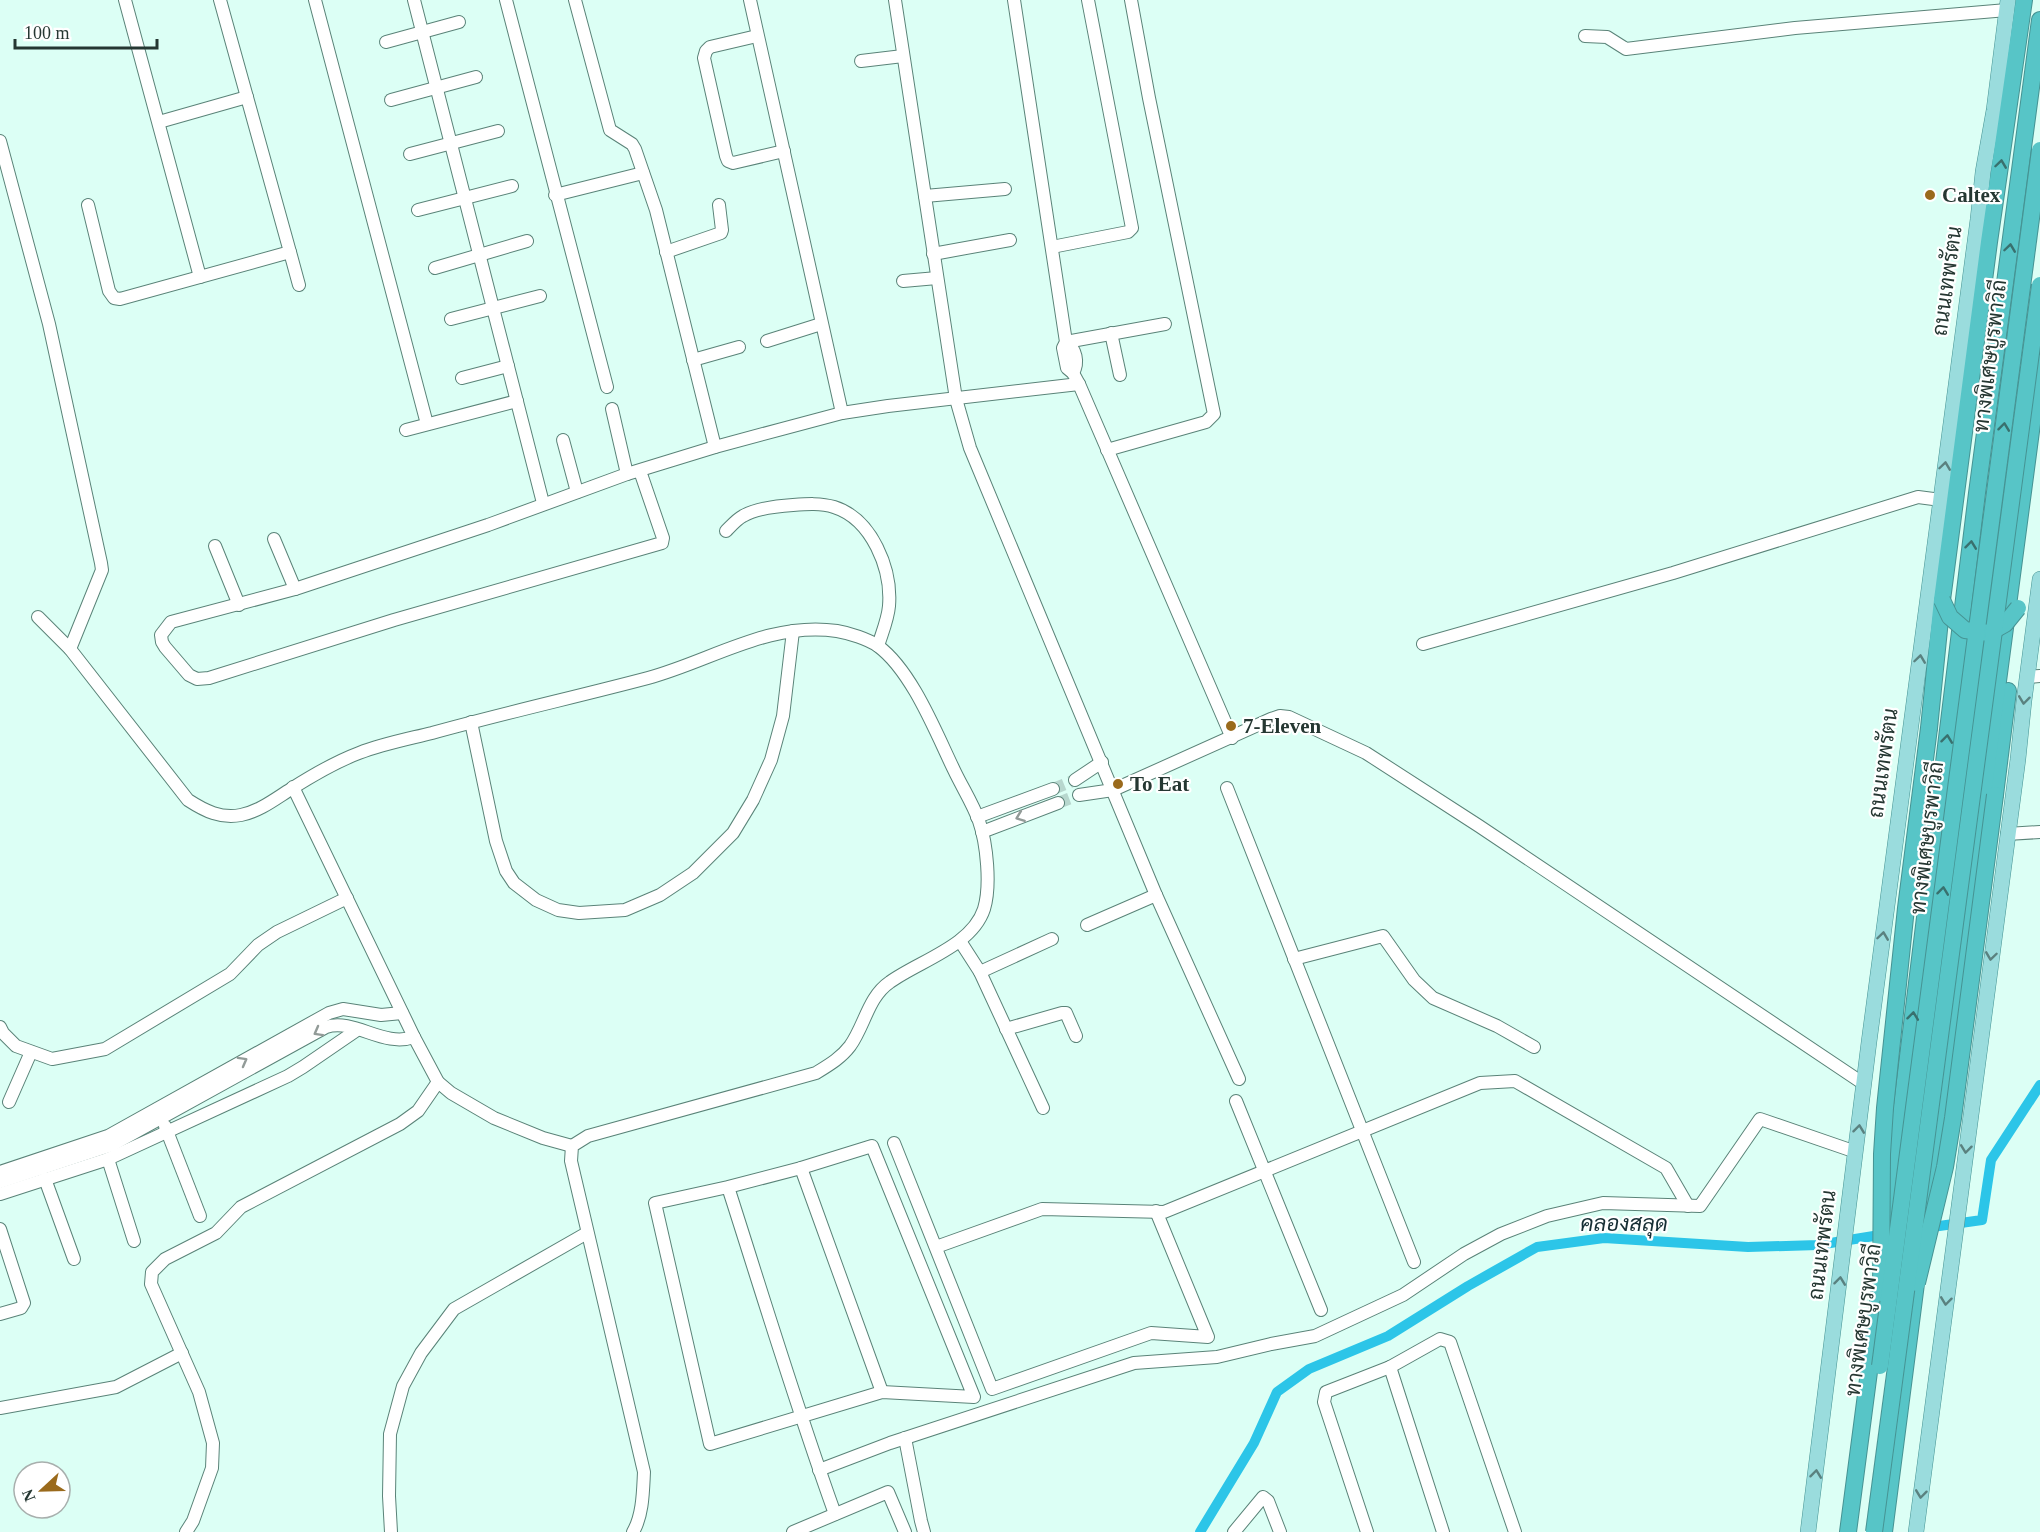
<svg xmlns="http://www.w3.org/2000/svg" width="2040" height="1532" viewBox="0 0 2040 1532" font-family="'Times New Roman',Sarabun,serif">
  <style>
    .lines { fill: none; stroke-linecap: round; stroke-linejoin: round }
    .canal { stroke: #2cc5e8; stroke-width: 10 }
    .minor-tunnel { stroke: #b7d7ce; stroke-width: 12; stroke-dasharray: 12 6; stroke-linecap: butt }
    .minor-casing { stroke: #5a8378; stroke-width: 14 }
    .major-casing { stroke: #469393; stroke-width: 16 }
    .highway-casing { stroke: #469393; stroke-width: 18 }
    .minor { stroke: #fff; stroke-width: 12 }
    .major { stroke: #9adcdd; stroke-width: 15 }
    .highway { stroke: #57c5c7; stroke-width: 16 }
    .highway-bridge-casing { stroke: #469393; stroke-width: 18; stroke-linecap: butt }
    .highway-bridge { stroke: #57c5c7; stroke-width: 16 }
    .oneway { stroke: #39706e }
    .oneway2 { stroke: #5a817f }
    .oneway3 { stroke: #929b98 }
    .poi-dot { fill: #9a6a1c; stroke: #fff; stroke-width: 2 }
    .labels { text-anchor: middle; stroke-width: 4.5; stroke-linejoin: round; paint-order: stroke }
    .poi-label { font-size: 21px; font-weight: bold; fill: #253732; stroke: #fff; text-anchor: start }
    .street-label { font-size: 21px; fill: #253732; stroke: #fff }
    .water-label { font-size: 22px; font-style: italic; fill: #172f35; stroke: #fff }
  </style>
  <rect width="100%" height="100%" fill="#dcfff5"/>
  <g class="lines">
    <g class="canal">
      <polyline points="1925,1228 1982,1220 1991,1160 2040,1085"/>
      <polyline points="1200,1532 1254,1443 1277,1392 1309,1369 1388,1336 1468,1286 1537,1247 1604,1238 1748,1247 1818,1245 1886,1234"/>
    </g>
    <g class="minor-tunnel">
      <polyline points="1053,789 1075,780"/>
      <polyline points="1058,803 1079,795"/>
    </g>
    <defs>
      <g id="minor">
        <polyline points="125,0 200,277"/>
        <polyline points="315,0 427,424"/>
        <polyline points="414,0 543,503"/>
        <polyline points="506,0 607,387"/>
        <polyline points="575,0 610,130 632,144 635,149 656,210 715,447"/>
        <polyline points="750,0 842,413"/>
        <polyline points="895,0 956,399 970,448 1156,895 1239,1079"/>
        <polyline points="1014,0 1066,342 1063,348 1067,368 1073,373 1079,384 1232,738"/>
        <polyline points="757,36 710,47 706,51 704,58 726,156 728,161 733,163 784,151"/>
        <polyline points="1585,36 1607,37 1626,49 1795,28 2007,10"/>
        <polyline points="386,42 459,22"/>
        <polyline points="861,61 903,56"/>
        <polyline points="391,100 476,77"/>
        <polyline points="159,122 247,97"/>
        <polyline points="0,141 49,324 101,563 102,570 70,649"/>
        <polyline points="410,154 498,131"/>
        <polyline points="555,195 643,173"/>
        <polyline points="925,196 1005,189"/>
        <polyline points="88,205 109,291 114,298 120,299 290,252 220,0"/>
        <polyline points="418,210 512,186"/>
        <polyline points="1052,247 1128,232 1132,228 1088,0"/>
        <polyline points="290,252 299,285"/>
        <polyline points="666,252 721,233 722,230 719,205"/>
        <polyline points="933,254 1010,240"/>
        <polyline points="435,268 527,241"/>
        <polyline points="903,281 937,278"/>
        <polyline points="451,319 540,296"/>
        <polyline points="1111,333 1120,375"/>
        <polyline points="767,341 821,324"/>
        <polyline points="1066,342 1165,324"/>
        <path d="M1066 342C1076 349 1079 362 1073 373"/>
        <polyline points="693,360 739,347"/>
        <polyline points="462,378 508,366"/>
        <polyline points="612,409 627,474"/>
        <polyline points="406,430 517,401"/>
        <polyline points="563,440 577,492"/>
        <polyline points="1107,450 1206,422 1214,414 1149,98 1131,0"/>
        <polyline points="640,471 663,538 662,543 394,620 209,678 197,679 189,675 165,647 162,642 161,635 171,622 295,589 488,525 627,474 715,447 782,429 842,413 888,406 1079,384"/>
        <path d="M726 531C731 526 737 519 743 516 757 508 777 506 793 505 807 504 821 503 834 507 872 519 892 569 889 606 888 619 882 633 878 646"/>
        <polyline points="274,539 295,589"/>
        <polyline points="215,546 239,605"/>
        <path d="M38 617 70 649 188 800C205 811 221 819 241 815 260 811 275 799 291 789 313 775 335 762 359 753 382 744 408 739 432 733 504 713 576 697 648 678 711 661 769 621 837 631 849 633 868 639 878 646 912 671 936 733 954 770 962 787 973 804 979 821 987 844 991 886 984 909 972 946 919 961 890 982 868 997 865 1025 850 1046 841 1058 829 1065 816 1073L588 1136 572 1146 571 1161 644 1472C643 1491 643 1515 633 1532"/>
        <polyline points="1423,644 1673,573 1918,497 1941,500"/>
        <polyline points="2027,677 2040,676"/>
        <polyline points="471,722 496,841 506,871 514,883 536,900 558,910 579,913 625,910 660,895 693,873 733,833 753,800 771,760 783,716 793,631"/>
        <polyline points="1075,780 1102,762"/>
        <polyline points="293,787 414,1037 438,1082 451,1093 494,1118 543,1138 572,1146"/>
        <polyline points="1227,788 1414,1262"/>
        <polyline points="1079,795 1113,790 1271,719 1280,716 1289,717 1366,753 1479,826 1864,1084"/>
        <polyline points="977,817 1053,789"/>
        <polyline points="982,832 1058,803"/>
        <polyline points="2007,834 2040,832"/>
        <polyline points="1087,925 1156,895"/>
        <polyline points="960,941 980,972 1043,1108"/>
        <polyline points="1294,959 1383,936 1414,980 1433,998 1497,1026 1534,1047"/>
        <polyline points="980,972 1052,939"/>
        <polyline points="0,1027 3,1033 16,1046 52,1059 105,1049 230,974 258,945 277,932 347,898"/>
        <polyline points="1006,1029 1062,1013 1066,1013 1076,1036"/>
        <polyline points="1236,1101 1321,1310"/>
        <polyline points="9,1102 31,1052"/>
        <polyline points="165,1126 200,1216"/>
        <polyline points="894,1143 992,1389 1151,1333 1208,1337 1156,1211"/>
        <polyline points="108,1159 134,1241"/>
        <polyline points="801,1168 882,1392"/>
        <polyline points="0,1172 108,1136 329,1013 343,1009 381,1015 402,1013"/>
        <polyline points="45,1179 74,1259"/>
        <path d="M0 1182 112 1145 326 1027C355 1018 383 1048 414 1037"/>
        <path d="M728 1187 655 1203 710 1444 882 1392 974 1397 872 1146 801 1168 728 1187C763 1296 796 1406 835 1514"/>
        <polyline points="0,1194 108,1159 288,1076 303,1067 357,1030"/>
        <polyline points="0,1229 24,1303 21,1308 0,1314"/>
        <polyline points="936,1247 1042,1209 1164,1212 1480,1083 1515,1081 1666,1168 1688,1206"/>
        <polyline points="1390,1367 1443,1532"/>
        <polyline points="0,1408 116,1387 182,1353"/>
        <polyline points="905,1438 921,1521 924,1532"/>
        <polyline points="819,1470 890,1443 1134,1363 1217,1357 1271,1344 1315,1336 1403,1295 1464,1254 1501,1234 1547,1216 1603,1203 1700,1206 1760,1119 1856,1152"/>
        <polyline points="186,1532 193,1521 212,1468 213,1443 199,1392 151,1284 152,1272 165,1259 216,1233 241,1207 400,1124 418,1111 438,1082"/>
        <polyline points="391,1532 389,1496 390,1434 403,1386 421,1353 454,1309 587,1233"/>
        <polyline points="793,1532 888,1492 905,1532"/>
        <polyline points="1234,1532 1263,1497 1268,1501 1280,1532"/>
        <polyline points="1367,1532 1324,1402 1326,1392 1390,1367 1440,1339 1450,1342 1515,1532"/>
      </g>
      <g id="major">
        <polyline points="1808,1532 1869,1042 1978,219 1983,172 1994,110 2008,0"/>
        <polyline points="1916,1532 2018,759 2024,701 2040,579"/>
      </g>
      <g id="highway">
        <polyline points="1929,728 1942,600 1989,242 2024,0"/>
        <polyline points="1995,795 2008,691"/>
        <polyline points="1887,1228 1977,493 2040,20"/>
        <polyline points="1923,1231 1956,999 2040,363"/>
        <polyline points="1848,1532 1881,1280"/>
        <polyline points="1884,1532 1918,1268"/>
      </g>
    </defs>
    <use href="#minor" class="minor-casing"/>
    <use href="#major" class="major-casing"/>
    <use href="#highway" class="highway-casing"/>
    <use href="#minor" class="minor"/>
    <use href="#major" class="major"/>
    <use href="#highway" class="highway"/>
    <defs>
      <g id="highway-bridge">
        <polyline points="1942,600 1950,617 1965,630 1989,633 2005,624 2018,608"/>
        <polyline points="1917,1283 1945,1167 1953,1118 1995,795"/>
        <polyline points="1881,1293 1882,1154 1885,1108 1906,908 1929,728"/>
        <polyline points="1880,1366 2040,150"/>
        <polyline points="1874,1532 2040,285"/>
      </g>
    </defs>
    <use href="#highway-bridge" class="highway-bridge-casing"/>
    <use href="#highway-bridge" class="highway-bridge"/>
  </g>
  <defs><path id="oneway-chevron" d="M-2-3.5L2.5 0L-2 3.5" fill="none" stroke-width="1.6" stroke-linecap="round" stroke-linejoin="round" transform="scale(1.5)"/></defs>
  <g class="oneway">
    <use href="#oneway-chevron" transform="translate(2001 164) rotate(-82)"/>
    <use href="#oneway-chevron" transform="translate(2010 248) rotate(-82)"/>
    <use href="#oneway-chevron" transform="translate(2004 427) rotate(-83)"/>
    <use href="#oneway-chevron" transform="translate(1971 545) rotate(-83)"/>
    <use href="#oneway-chevron" transform="translate(1947 739) rotate(-83)"/>
    <use href="#oneway-chevron" transform="translate(1943 891) rotate(-83)"/>
    <use href="#oneway-chevron" transform="translate(1913 1016) rotate(-83)"/>
  </g>
  <g class="oneway2">
    <use href="#oneway-chevron" transform="translate(1945 466) rotate(-82)"/>
    <use href="#oneway-chevron" transform="translate(1920 659) rotate(-82)"/>
    <use href="#oneway-chevron" transform="translate(2024 700) rotate(97)"/>
    <use href="#oneway-chevron" transform="translate(1883 936) rotate(-82)"/>
    <use href="#oneway-chevron" transform="translate(1991 956) rotate(98)"/>
    <use href="#oneway-chevron" transform="translate(1859 1129) rotate(-83)"/>
    <use href="#oneway-chevron" transform="translate(1966 1149) rotate(97)"/>
    <use href="#oneway-chevron" transform="translate(1840 1281) rotate(-83)"/>
    <use href="#oneway-chevron" transform="translate(1946 1301) rotate(97)"/>
    <use href="#oneway-chevron" transform="translate(1816 1474) rotate(-83)"/>
    <use href="#oneway-chevron" transform="translate(1921 1494) rotate(97)"/>
  </g>
  <g class="oneway3">
    <use href="#oneway-chevron" transform="translate(1020 817) rotate(159)"/>
    <use href="#oneway-chevron" transform="translate(318 1032) rotate(151)"/>
    <use href="#oneway-chevron" transform="translate(243 1061) rotate(-29)"/>
  </g>
  <g class="poi-dot">
    <circle cx="1930" cy="195" r="6"/>
    <circle cx="1231" cy="726" r="6"/>
    <circle cx="1118" cy="784" r="6"/>
  </g>
  <g class="labels">
    <g class="poi-label">
      <text x="1942" y="202">Caltex</text>
      <text x="1243" y="733">7-Eleven</text>
      <text x="1130" y="791">To Eat</text>
    </g>
    <g class="street-label">
      <text transform="translate(1947 281) rotate(-82)" y="7">ถนนเทพรัตน</text>
      <text transform="translate(1990 356) rotate(-83)" y="7">ทางพิเศษบูรพาวิถี</text>
      <text transform="translate(1883 763) rotate(-82)" y="7">ถนนเทพรัตน</text>
      <text transform="translate(1927 838) rotate(-83)" y="7">ทางพิเศษบูรพาวิถี</text>
      <text transform="translate(1822 1245) rotate(-83)" y="7">ถนนเทพรัตน</text>
      <text transform="translate(1863 1320) rotate(-82)" y="7">ทางพิเศษบูรพาวิถี</text>
    </g>
    <g class="water-label">
      <text x="1624" y="1231">คลองสลุด</text>
    </g>
  </g>
  <g transform="translate(42 1490) rotate(248)"><circle r="28" fill="#ffffff" stroke="#a8afad" stroke-width="1.5"/>
  <path d="M0-4.5L10 22L0 15L-10 22Z" fill="#9a6a1c"/>
  <text y="-9" font-size="16" font-weight="bold" text-anchor="middle" fill="#253732">N</text>
  </g>
  <path d="M15 39v9h142v-9" fill="none" stroke="#253732" stroke-width="3"/>
  <text x="24" y="39" font-size="18" fill="#253732" stroke="#ffffff" stroke-width="4.5" paint-order="stroke">100 m</text>
</svg>
